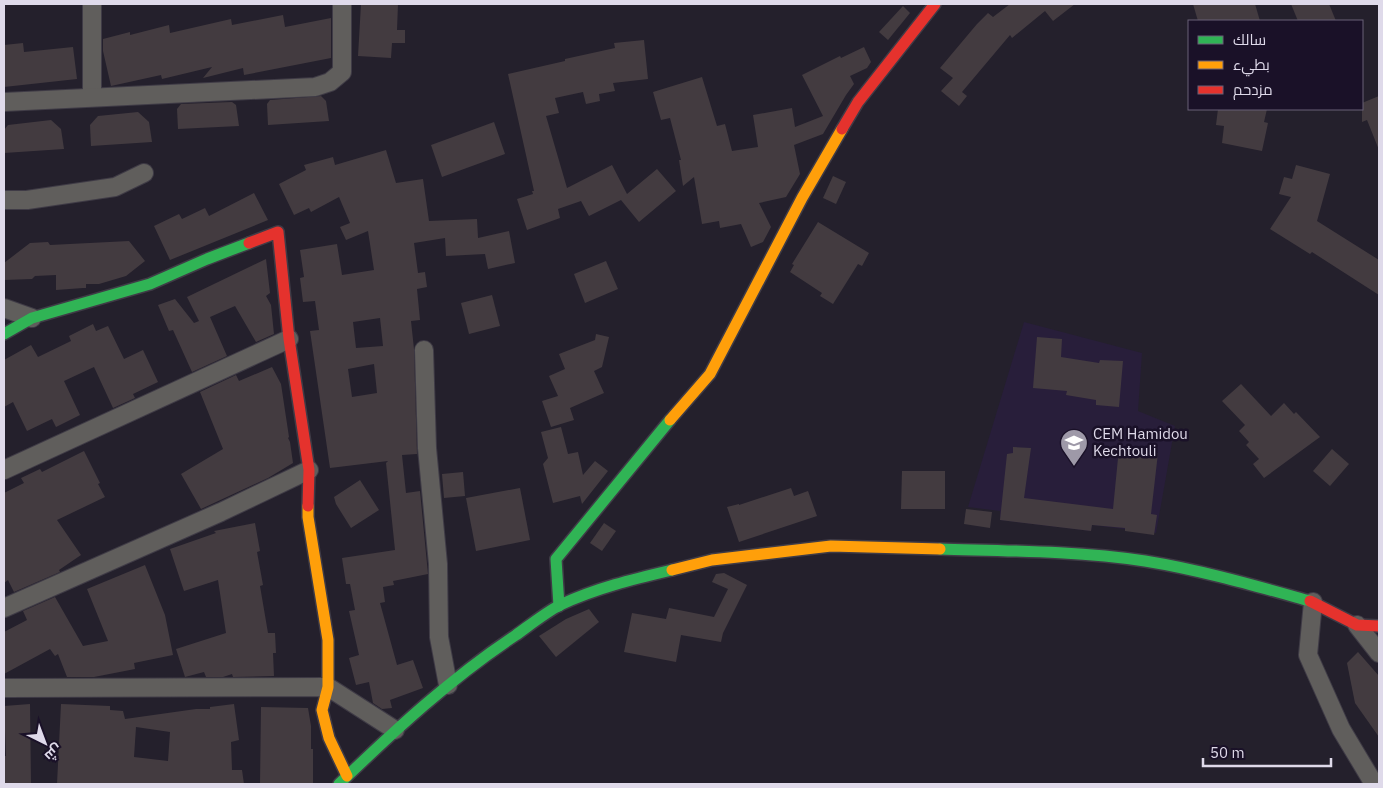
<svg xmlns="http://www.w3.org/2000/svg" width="1383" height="788" viewBox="0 0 1383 788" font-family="'IBM Plex Sans',Cairo,sans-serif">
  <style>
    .built { fill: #281e3a }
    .building { fill: #433b40; fill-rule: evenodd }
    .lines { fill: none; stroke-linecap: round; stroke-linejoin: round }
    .street-casing { stroke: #3f3b46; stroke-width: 20 }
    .fast-casing { stroke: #3f3b46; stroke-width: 14 }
    .slow-casing { stroke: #3f3b46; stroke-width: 14 }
    .jam-casing { stroke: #3f3b46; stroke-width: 14 }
    .street { stroke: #605e5c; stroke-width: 18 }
    .fast { stroke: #30b455; stroke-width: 11 }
    .slow { stroke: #ff9f0a; stroke-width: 11 }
    .jam { stroke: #e5322d; stroke-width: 11 }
    .labels { text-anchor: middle; stroke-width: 5; stroke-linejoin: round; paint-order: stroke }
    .poi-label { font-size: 15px; fill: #dfdaea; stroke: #1a1128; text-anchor: start }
  </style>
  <rect width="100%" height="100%" fill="#24202c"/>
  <polygon class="built" points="1024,322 1142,353 1138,411 1175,426 1156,533 1092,525 1091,531 1000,520 1000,511 968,507"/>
  <g class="building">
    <polygon points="361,4 398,4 397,30 405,30 405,43 392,43 391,58 358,56"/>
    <polygon points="1010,4 1075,4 1053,21 1045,11 1012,38 1010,35 962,92 967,96 959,106 941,91 953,78 940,68 977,24 988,13 993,17"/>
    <polygon points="1193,4 1255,4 1260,21 1198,21"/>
    <polygon points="1291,4 1329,4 1336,21 1298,21"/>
    <polygon points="903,6 910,13 888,40 879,32"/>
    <polygon points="283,15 285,27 331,18 331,58 244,75 243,68 203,78 212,67 162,79 161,75 111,86 103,51 103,39 130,32 130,35 169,25 170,33 231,19 232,25"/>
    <polygon points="644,40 648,79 613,83 615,91 599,94 600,101 586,104 583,92 555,98 559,113 546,116 567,188 612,165 627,194 657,169 676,191 639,222 621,200 589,216 581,201 558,209 560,218 527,230 517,199 533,194 532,191 534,191 508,74 565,61 565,59 615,48 614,43"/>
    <polygon points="23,43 24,52 73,47 77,79 4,87 4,45"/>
    <polygon points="864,47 871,62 867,68 850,76 854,84 846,95 823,134 794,145 800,174 786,197 759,203 771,227 763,242 751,247 741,224 720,228 719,221 702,224 694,177 683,186 679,160 681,160 670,118 661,120 653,92 702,77 717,126 725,124 732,151 758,147 753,115 792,108 795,127 823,116 802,75 840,56 841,58"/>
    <polygon points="321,96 326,101 329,121 268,125 267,104 270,100"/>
    <polygon points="1379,96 1379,150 1367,120 1362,122 1362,103"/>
    <polygon points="232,102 236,105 239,126 178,129 177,109 181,104"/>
    <polygon points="1218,109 1267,109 1264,122 1268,123 1262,151 1222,143 1224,126 1216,125"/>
    <polygon points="138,112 149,122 152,142 91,146 90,125 98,116"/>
    <polygon points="51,120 61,129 64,149 4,153 4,130 8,125"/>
    <polygon points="494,122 505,154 442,177 431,145"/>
    <path d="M386 150 396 183 423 179 429 221 477 219 478 238 509 231 515 263 488 269 485 254 446 256 445 238 414 243 418 273 425 272 427 287 417 289 420 320 411 321 414 349 417 454 402 455 406 493 420 491 428 574 393 581 394 585 383 587 385 602 380 603 397 665 413 660 423 688 390 700 392 708 382 709 373 703 369 682 356 685 349 658 359 655 349 611 355 610 350 584H346L342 558 395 550 386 463 388 461 330 468 310 331 319 330 315 301 303 302 300 278 304 277 300 250 337 244 342 275 374 270 368 231 346 240 340 227 350 223 339 197 311 212 309 208 294 215 279 184 306 170 304 165 333 157 335 165ZM380 318 383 346 356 348 353 322ZM374 364 377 393 352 397 348 369Z"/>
    <polygon points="1296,165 1330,174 1317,221 1379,260 1379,295 1312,252 1310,254 1270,229 1291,197 1279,194 1284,177 1292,179"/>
    <polygon points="833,176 846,182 836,204 823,198"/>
    <polygon points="254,193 268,220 170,260 154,226 179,214 182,219 205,208 209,216"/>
    <polygon points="818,222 869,253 862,266 858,264 833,304 820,296 822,293 790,272 794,265 792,264"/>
    <polygon points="129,241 145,261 126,276 99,284 86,284 86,288 83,288 56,290 56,275 35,276 32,279 4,280 4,263 30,243 48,242 50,245"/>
    <polygon points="266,259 270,293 266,296 271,305 274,334 256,342 235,306 210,317 227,356 192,372 173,330 169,331 158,305 175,299 194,323 199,321 187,297"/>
    <polygon points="606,261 618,289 585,303 574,274"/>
    <polygon points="492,295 500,326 469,334 461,303"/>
    <polygon points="93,324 96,331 108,326 124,359 143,350 158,382 133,394 135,398 113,408 94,367 64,381 80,415 56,427 52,419 27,431 13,402 4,407 4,360 31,345 38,357 71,341 69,336"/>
    <polygon points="596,334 609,337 602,367 594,371 604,393 570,408 574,420 551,427 542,401 558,396 549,376 565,369 559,354 595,340"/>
    <polygon points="1037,337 1062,339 1061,357 1099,363 1100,360 1123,361 1119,407 1096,405 1096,400 1066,395 1067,391 1033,388"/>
    <polygon points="272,367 281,384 289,437 288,438 290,442 293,463 268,478 201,509 181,474 223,449 200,392 236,375 239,381"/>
    <polygon points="1241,384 1271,416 1284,403 1294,414 1296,412 1320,437 1264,478 1253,464 1259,459 1246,445 1249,442 1239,431 1245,425 1222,401"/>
    <polygon points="561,427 568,454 578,452 583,475 595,461 608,471 582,504 580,496 553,503 543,464 548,458 541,432"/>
    <polygon points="1013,447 1031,448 1024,498 1113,509 1119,448 1158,453 1151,514 1157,515 1154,535 1125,531 1125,528 1092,525 1091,531 1000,520 1007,454 1013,453"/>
    <polygon points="1332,449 1349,464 1330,486 1313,471"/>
    <polygon points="84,451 100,483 98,484 105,497 57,520 81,555 59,570 60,572 14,592 8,580 4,583 4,493 24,483 21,478 40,469 42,472"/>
    <polygon points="902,471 945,471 945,509 901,509"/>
    <polygon points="463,472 465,496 444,498 442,474"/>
    <polygon points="360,480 379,510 351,528 336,504 334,497"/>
    <polygon points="520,488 530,540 476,551 466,498"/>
    <polygon points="791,488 794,496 808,491 817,516 739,542 727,507 739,504 739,505"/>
    <polygon points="966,509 992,512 990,528 964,524"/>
    <polygon points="255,523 260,551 257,552 263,585 260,586 268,633 275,633 276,653 273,653 274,676 233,677 232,674 223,677 206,677 204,672 185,677 176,649 226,633 218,580 184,591 170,549 216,533 214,531"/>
    <polygon points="604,523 616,531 602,551 590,543"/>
    <polygon points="145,565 165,615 173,655 134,663 135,669 94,677 67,677 58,654 55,656 50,649 4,674 4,632 27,620 23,611 55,597 83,646 108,641 87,589"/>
    <polygon points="724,573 747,585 723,633 721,642 681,635 676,662 624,652 632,613 666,619 669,608 714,617 728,589 712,582 716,574"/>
    <polygon points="589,609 599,622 556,657 539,636 566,619"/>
    <polygon points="1358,652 1379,676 1379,737 1355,703 1347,663"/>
    <polygon points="30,704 31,784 4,784 4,756 6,756 4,706"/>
    <path d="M61 704 110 706V710L123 711 125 719 196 709H210V707L234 704 239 740 231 742 232 770H242L244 784H57ZM136 727 170 732 168 761 134 757Z"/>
    <polygon points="261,707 308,708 311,726 311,749 313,749 313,784 260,784"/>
  </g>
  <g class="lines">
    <defs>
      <g id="street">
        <polyline points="92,97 92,4"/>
        <polyline points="4,102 315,87 330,82 342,72 342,4"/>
        <polyline points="4,200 27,200 115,187 144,173"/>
        <polyline points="4,308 32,318"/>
        <polyline points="424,350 427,448 438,564 439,637 448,685"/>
        <polyline points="4,470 289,339"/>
        <polyline points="1313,602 1308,655 1341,729 1374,784"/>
        <polyline points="4,608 221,512 309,470"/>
        <polyline points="1357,625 1379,653"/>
        <polyline points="4,688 328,687 395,730"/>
      </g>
      <g id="fast">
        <polyline points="4,334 32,318 150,284 207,259 249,243"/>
        <path d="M940 549C1008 551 1077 551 1145 561 1201 570 1256 586 1310 601"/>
        <polyline points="559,606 556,559 670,420"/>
        <path d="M339 784C395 730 451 678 516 635 530 625 545 613 560 605 596 588 634 579 672 570"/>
      </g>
      <g id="slow">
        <polyline points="670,420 710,374 802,198 842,129"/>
        <polyline points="308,506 308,517 328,640 328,687 322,710 329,738 347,776"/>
        <polyline points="672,570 712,560 831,546 940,549"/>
      </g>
      <g id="jam">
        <polyline points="842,129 858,102 935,4"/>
        <polyline points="249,243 278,232 289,339 309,470 308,506"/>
        <polyline points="1310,601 1357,625 1379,626"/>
      </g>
    </defs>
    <use href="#street" class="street-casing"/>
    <use href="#fast" class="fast-casing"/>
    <use href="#slow" class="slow-casing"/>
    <use href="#jam" class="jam-casing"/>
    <use href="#street" class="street"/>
    <use href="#fast" class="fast"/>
    <use href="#slow" class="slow"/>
    <use href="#jam" class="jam"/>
  </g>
  <defs>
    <symbol id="school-pin" viewBox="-11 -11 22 30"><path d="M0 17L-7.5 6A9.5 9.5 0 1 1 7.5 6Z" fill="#9e99a8" stroke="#1a1128"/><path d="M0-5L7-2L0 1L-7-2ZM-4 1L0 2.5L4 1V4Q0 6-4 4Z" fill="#fff"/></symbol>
  </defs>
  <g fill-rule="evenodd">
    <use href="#school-pin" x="1058" y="427" width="32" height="43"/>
  </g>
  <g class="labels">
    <g class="poi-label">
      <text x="1093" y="439">CEM Hamidou<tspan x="1093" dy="17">Kechtouli</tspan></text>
    </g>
  </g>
  <rect width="1383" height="788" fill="none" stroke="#dfdaea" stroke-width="10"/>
  <rect x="1188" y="20" width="175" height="90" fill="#1a1128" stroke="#696176"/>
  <rect x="1198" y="36" width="25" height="8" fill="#30b455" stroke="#696176"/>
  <text x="1233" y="45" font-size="15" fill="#dfdaea">سالك</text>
  <rect x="1198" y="61" width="25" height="8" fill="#ff9f0a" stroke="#696176"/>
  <text x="1233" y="70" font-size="15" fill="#dfdaea">بطيء</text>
  <rect x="1198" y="86" width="25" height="8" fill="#e5322d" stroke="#696176"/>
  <text x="1233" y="95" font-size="15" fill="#dfdaea">مزدحم</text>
  <g transform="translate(45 743) rotate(138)" stroke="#1a1128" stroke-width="4" paint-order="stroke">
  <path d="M0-4L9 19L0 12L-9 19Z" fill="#dfdaea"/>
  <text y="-8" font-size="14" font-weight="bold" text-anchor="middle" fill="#dfdaea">ش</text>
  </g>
  <path d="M1203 758v8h128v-8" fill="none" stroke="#dfdaea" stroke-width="2.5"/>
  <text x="1210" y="758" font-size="15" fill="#dfdaea" stroke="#1a1128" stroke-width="4" paint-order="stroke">50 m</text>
</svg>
